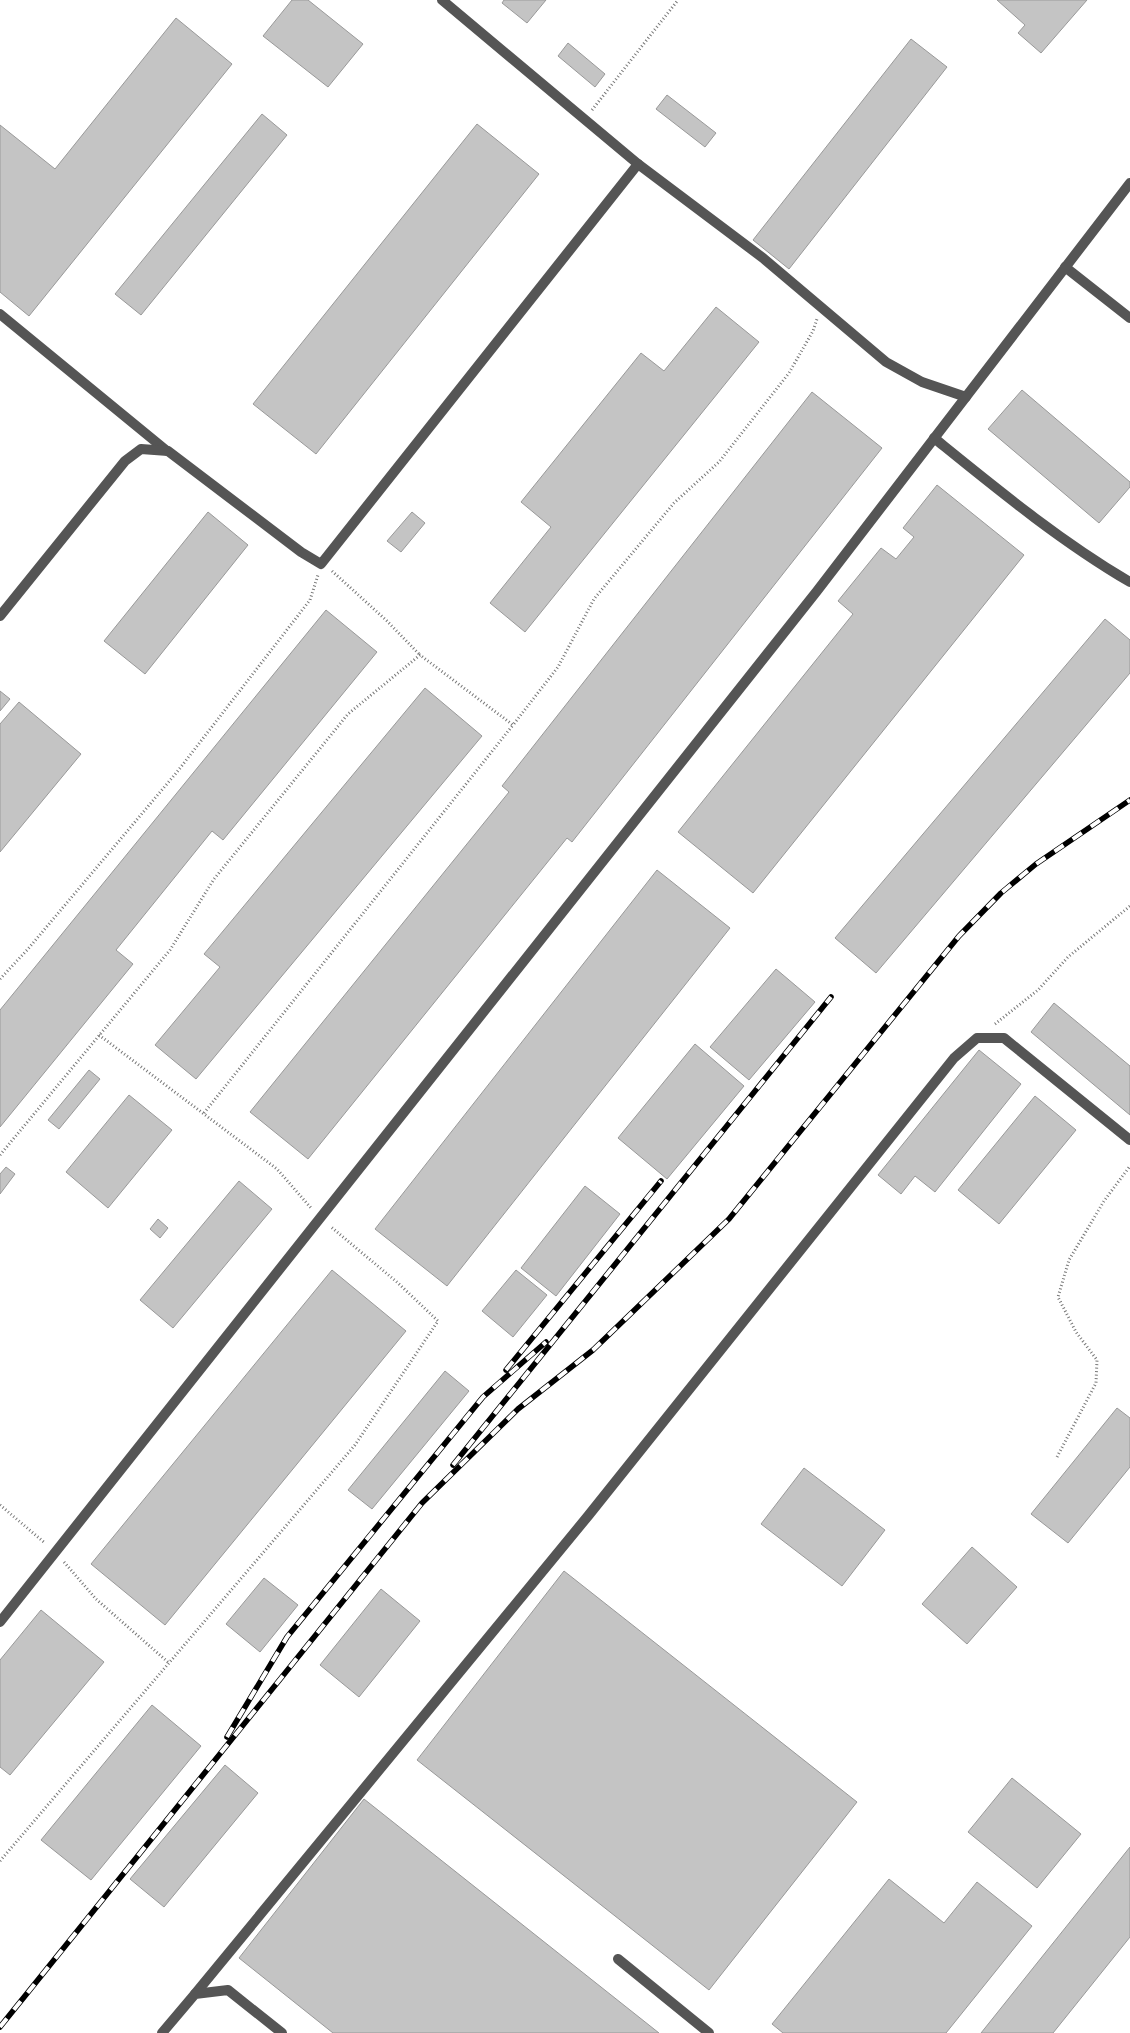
<svg xmlns="http://www.w3.org/2000/svg" width="1130" height="2033" viewBox="0 0 1130 2033" font-family="Inter,sans-serif">
  <style>
    .building { fill: #c4c4c4; stroke: #999 }
    .lines { fill: none; stroke-linecap: round; stroke-linejoin: round }
    .path { stroke: #777; stroke-width: 3; stroke-dasharray: 1 2.5; stroke-linecap: butt }
    .service { stroke: #555; stroke-width: 10 }
    .rail-casing { stroke: #000; stroke-width: 5.5 }
    .rail { stroke: #fff; stroke-width: 4; stroke-dasharray: 11; stroke-linecap: butt }
  </style>
  <rect width="100%" height="100%" fill="#fff"/>
  <g class="building">
    <polygon points="292,0 308,0 363,44 328,87 263,36"/>
    <polygon points="504,0 546,0 527,23 502,3"/>
    <polygon points="997,0 1087,0 1041,53 1018,33 1025,25"/>
    <polygon points="176,18 232,64 29,316 0,292 0,125 55,169"/>
    <polygon points="911,39 947,67 789,269 753,240"/>
    <polygon points="568,43 605,74 595,87 558,56"/>
    <polygon points="667,95 716,133 705,147 656,109"/>
    <polygon points="262,114 287,135 141,315 115,294"/>
    <polygon points="477,124 539,174 316,454 253,404"/>
    <polygon points="716,307 759,342 525,632 490,603 551,527 521,502 641,353 664,371"/>
    <polygon points="1022,390 1130,482 1130,487 1099,523 988,429"/>
    <polygon points="812,392 882,448 572,842 567,838 308,1159 250,1112 509,792 502,786"/>
    <polygon points="937,485 1024,555 753,893 678,832 853,614 838,601 881,548 896,559 914,537 903,528"/>
    <polygon points="208,512 248,545 145,674 104,641"/>
    <polygon points="412,512 425,523 401,552 387,541"/>
    <polygon points="326,610 377,652 223,840 212,831 116,950 133,964 0,1127 0,1010"/>
    <polygon points="1105,619 1130,640 1130,673 876,973 835,938"/>
    <polygon points="425,688 482,736 196,1079 155,1045 220,967 204,954"/>
    <polygon points="0,691 10,699 0,711"/>
    <polygon points="19,702 81,754 0,852 0,724"/>
    <polygon points="657,870 730,928 447,1286 375,1229"/>
    <polygon points="776,969 815,1002 749,1080 710,1047"/>
    <polygon points="1054,1003 1130,1066 1130,1115 1031,1032"/>
    <polygon points="695,1044 744,1086 667,1179 618,1138"/>
    <polygon points="979,1050 1021,1084 935,1192 915,1176 901,1194 878,1175"/>
    <polygon points="89,1070 100,1079 59,1129 48,1120"/>
    <polygon points="129,1095 172,1130 108,1208 66,1172"/>
    <polygon points="1035,1096 1076,1130 999,1224 958,1190"/>
    <polygon points="6,1167 15,1174 0,1194 0,1174"/>
    <polygon points="239,1181 272,1209 173,1328 140,1300"/>
    <polygon points="585,1186 620,1214 556,1296 521,1268"/>
    <polygon points="158,1219 168,1228 160,1238 150,1229"/>
    <polygon points="332,1270 406,1331 165,1625 91,1564"/>
    <polygon points="516,1270 547,1295 513,1337 482,1311"/>
    <polygon points="445,1371 469,1391 372,1509 348,1490"/>
    <polygon points="1117,1408 1130,1418 1130,1467 1068,1543 1031,1514"/>
    <polygon points="804,1468 885,1530 842,1586 761,1524"/>
    <polygon points="972,1547 1017,1587 967,1644 922,1604"/>
    <polygon points="564,1571 857,1802 709,1990 417,1760"/>
    <polygon points="264,1578 298,1605 260,1652 226,1624"/>
    <polygon points="381,1589 420,1621 359,1697 320,1665"/>
    <polygon points="41,1610 104,1662 10,1775 0,1767 0,1660"/>
    <polygon points="152,1705 201,1746 91,1880 41,1840"/>
    <polygon points="225,1765 258,1793 164,1907 130,1879"/>
    <polygon points="1012,1778 1081,1834 1037,1888 968,1832"/>
    <polygon points="364,1799 659,2033 333,2033 239,1958"/>
    <polygon points="1130,1847 1130,1937 1053,2033 981,2033"/>
    <polygon points="889,1879 944,1923 977,1882 1032,1926 946,2033 783,2033 772,2024"/>
  </g>
  <g class="lines">
    <g class="path">
      <polyline points="592,110 678,0"/>
      <polyline points="332,571 387,621 420,655"/>
      <polyline points="0,979 28,949 177,772 310,600 318,575"/>
      <polyline points="995,1024 1038,990 1068,957 1130,906"/>
      <polyline points="99,1035 277,1169 311,1208"/>
      <polyline points="204,1113 513,725"/>
      <polyline points="0,1155 170,950 214,879 348,714 420,655 513,725 558,667 594,599 674,503 719,462 789,373 813,331 817,319"/>
      <polyline points="1057,1457 1096,1383 1097,1360 1076,1332 1058,1297 1069,1260 1104,1201 1130,1166"/>
      <polyline points="0,1505 45,1543"/>
      <polyline points="64,1562 96,1599 169,1663"/>
      <polyline points="0,1861 355,1445 438,1321 398,1283 330,1226"/>
    </g>
    <g class="service">
      <polyline points="442,0 638,164 763,258 886,362 922,382 966,397"/>
      <polyline points="1065,267 1130,318"/>
      <polyline points="0,314 167,451"/>
      <path d="M934 438C997 489 1060 541 1130 582"/>
      <polyline points="0,616 125,461 141,449 168,451 301,552 321,564 638,164"/>
      <polyline points="0,1622 817,591 1130,183"/>
      <polyline points="618,1959 709,2033"/>
      <polyline points="195,1994 588,1516 954,1058 977,1038 1004,1038 1130,1140"/>
      <polyline points="162,2033 195,1994 228,1990 282,2033"/>
    </g>
    <defs>
      <g id="rail">
        <polyline points="506,1370 661,1181"/>
        <polyline points="453,1465 831,997"/>
        <polyline points="227,1737 287,1637 483,1397 546,1342"/>
        <polyline points="0,2027 422,1503 518,1409 593,1350 729,1219 959,936 1001,893 1036,864 1130,800"/>
      </g>
    </defs>
    <use href="#rail" class="rail-casing"/>
    <use href="#rail" class="rail"/>
  </g>
</svg>
